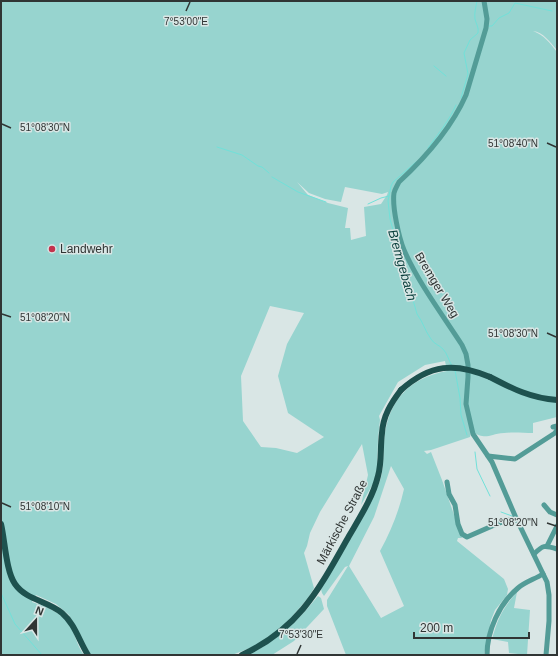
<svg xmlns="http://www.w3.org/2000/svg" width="558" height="656" viewBox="0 0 558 656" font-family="Helvetica,sans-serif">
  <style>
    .green { fill: #97d4cf; fill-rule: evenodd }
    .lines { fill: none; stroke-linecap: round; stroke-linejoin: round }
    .stream { stroke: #71e1d9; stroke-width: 1 }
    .minor { stroke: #539c97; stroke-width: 5 }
    .major { stroke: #1e524f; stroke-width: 6 }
    .major-bridge { stroke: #1e524f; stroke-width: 6 }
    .ticks { fill: none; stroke: #303534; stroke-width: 1.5 }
    .poi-dot { fill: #c3334d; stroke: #d9e6e5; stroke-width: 1.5 }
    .labels { text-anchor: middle; stroke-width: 3; stroke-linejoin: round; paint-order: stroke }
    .poi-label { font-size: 12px; fill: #303534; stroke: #d9e6e5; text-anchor: start }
    .street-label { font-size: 12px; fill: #303534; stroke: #d9e6e5 }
    .water-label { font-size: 13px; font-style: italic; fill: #073d3a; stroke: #d9e6e5 }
    .ticks-label { font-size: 10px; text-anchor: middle; fill: #303534; stroke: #d9e6e5; stroke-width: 3; stroke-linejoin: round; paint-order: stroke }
  </style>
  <rect width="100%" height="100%" fill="#d9e6e5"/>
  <g class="green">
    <path d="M1 1H557V50C550 42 543 32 533 31 544 35 550 43 557 52V417L533 423V433C524 433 514 432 504 433 488 434 487 441 471 431L470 437 431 450 424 451 427 454 431 452 442 480 462 538H458L457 541 504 579 508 589 507 595 495 610 491 620 484 655H346L327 606V600L348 566 345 567 324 596 322 593 321 589C334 565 347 542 359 519 366 507 373 496 379 484 384 470 383 456 384 442 387 402 408 378 447 371L445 361 425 365 398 382 379 416 380 420 378 439 377 470 374 482 361 505 368 475 362 444 320 512 310 533 307 546 304 553 314 588 308 598 284 626 255 646 232 655H91L69 615 56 604 36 595 32 602C47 607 64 613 72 629 76 638 78 647 84 655H1ZM297 182 309 193 325 199 341 202 345 187 382 194 388 192 387 195 381 204 364 207 366 236 351 240 350 228H345L348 208 328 203 308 195ZM270 306 304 313 287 344 278 376 288 413 324 437 297 453 276 448 261 447 243 421 241 376ZM391 466 404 489C399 511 391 531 380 551L404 606 381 618 349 566 374 517Z"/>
    <path d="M517 592 514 608 530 610 527 655 509 653 508 642 492 639C498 618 502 609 517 592Z"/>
    <path d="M318 596 321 598 324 609 294 641 272 655H248C279 639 296 623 318 596Z"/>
  </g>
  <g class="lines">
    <g class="stream">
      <polyline points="489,26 492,26 499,18 509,13 515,3 552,11"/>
      <polyline points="434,66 446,76"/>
      <path d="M461 98 468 74 464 53 470 40 478 33C479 27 476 24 475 19 474 13 476 7 477 1"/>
      <polyline points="217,147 242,155 258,166 262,167 269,173"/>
      <path d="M428 148C438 134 449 121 456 105"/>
      <path d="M416 162 393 182 391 186 388 201 390 219 417 314C423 322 425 331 431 339 434 344 439 345 443 349 447 353 449 361 452 366"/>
      <polyline points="272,177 298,192 326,202"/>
      <polyline points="368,204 381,198 389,196"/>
      <polyline points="455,370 460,398 461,415 467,435"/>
      <polyline points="475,452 477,469 490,496"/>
      <polyline points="501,512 512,516"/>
      <polyline points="1,593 15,624 42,655"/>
    </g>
    <g class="minor">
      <path d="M484 1 487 19 486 28 466 95C451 129 426 157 399 182 397 186 395 189 394 193 392 207 399 238 404 250 419 284 442 314 462 345L466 354 468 365V377L466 404 473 434 492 462 516 518 547 582 549 595V621L546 655"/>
      <polyline points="553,427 557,426"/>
      <polyline points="488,456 515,459 555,433 557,430"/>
      <polyline points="447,482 449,494 455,505 458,524 462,534 467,537 499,523 516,518"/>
      <polyline points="544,505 550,512 557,515"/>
      <polyline points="547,546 557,526"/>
      <path d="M534 554C543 545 544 545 557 549"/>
      <path d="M487 655C487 631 499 604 518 588 525 582 535 579 543 574"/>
    </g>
    <g class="major">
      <path d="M490 377C513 389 531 398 557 400"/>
      <path d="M1 524C5 541 6 571 15 584 26 600 48 601 62 613 75 624 79 641 88 655"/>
      <path d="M242 655C300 628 319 589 349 536 360 517 373 497 378 476 382 462 380 448 382 433 383 416 391 403 401 390"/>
    </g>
    <path class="major-bridge" d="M401 390C430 364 455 362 490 377"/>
  </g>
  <path class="ticks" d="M186 11 190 2M2 124 11 128M547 143 556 147M2 314 11 317M547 333 556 337M2 503 11 507M547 523 556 526M297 654 301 645"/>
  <circle class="poi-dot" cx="52" cy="249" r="4"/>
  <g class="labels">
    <g class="poi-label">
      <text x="60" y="253">Landwehr</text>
    </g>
    <g class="street-label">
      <text transform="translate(437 285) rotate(59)" y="4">Bremger Weg</text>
      <text transform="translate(342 522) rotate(-62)" y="4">Märkische Straße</text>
    </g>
    <g class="water-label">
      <text transform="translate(403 265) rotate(74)" y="5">Bremgebach</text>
    </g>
  </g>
  <g class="ticks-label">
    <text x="186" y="25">7°53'00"E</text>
    <text x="45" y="131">51°08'30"N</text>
    <text x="513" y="147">51°08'40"N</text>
    <text x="45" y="321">51°08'20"N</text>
    <text x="513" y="337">51°08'30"N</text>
    <text x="45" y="510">51°08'10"N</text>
    <text x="513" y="526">51°08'20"N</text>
    <text x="301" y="638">7°53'30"E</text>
  </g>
  <rect width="558" height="656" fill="none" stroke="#303534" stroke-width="4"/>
  <g transform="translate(36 620) rotate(21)" stroke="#d9e6e5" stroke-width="3" paint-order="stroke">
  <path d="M0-3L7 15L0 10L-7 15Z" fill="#303534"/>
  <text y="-6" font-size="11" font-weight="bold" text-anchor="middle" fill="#303534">N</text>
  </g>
  <path d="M414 632v6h115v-6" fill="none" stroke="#303534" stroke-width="2"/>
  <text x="420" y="632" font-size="12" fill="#303534" stroke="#d9e6e5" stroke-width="3" paint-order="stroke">200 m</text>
</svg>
